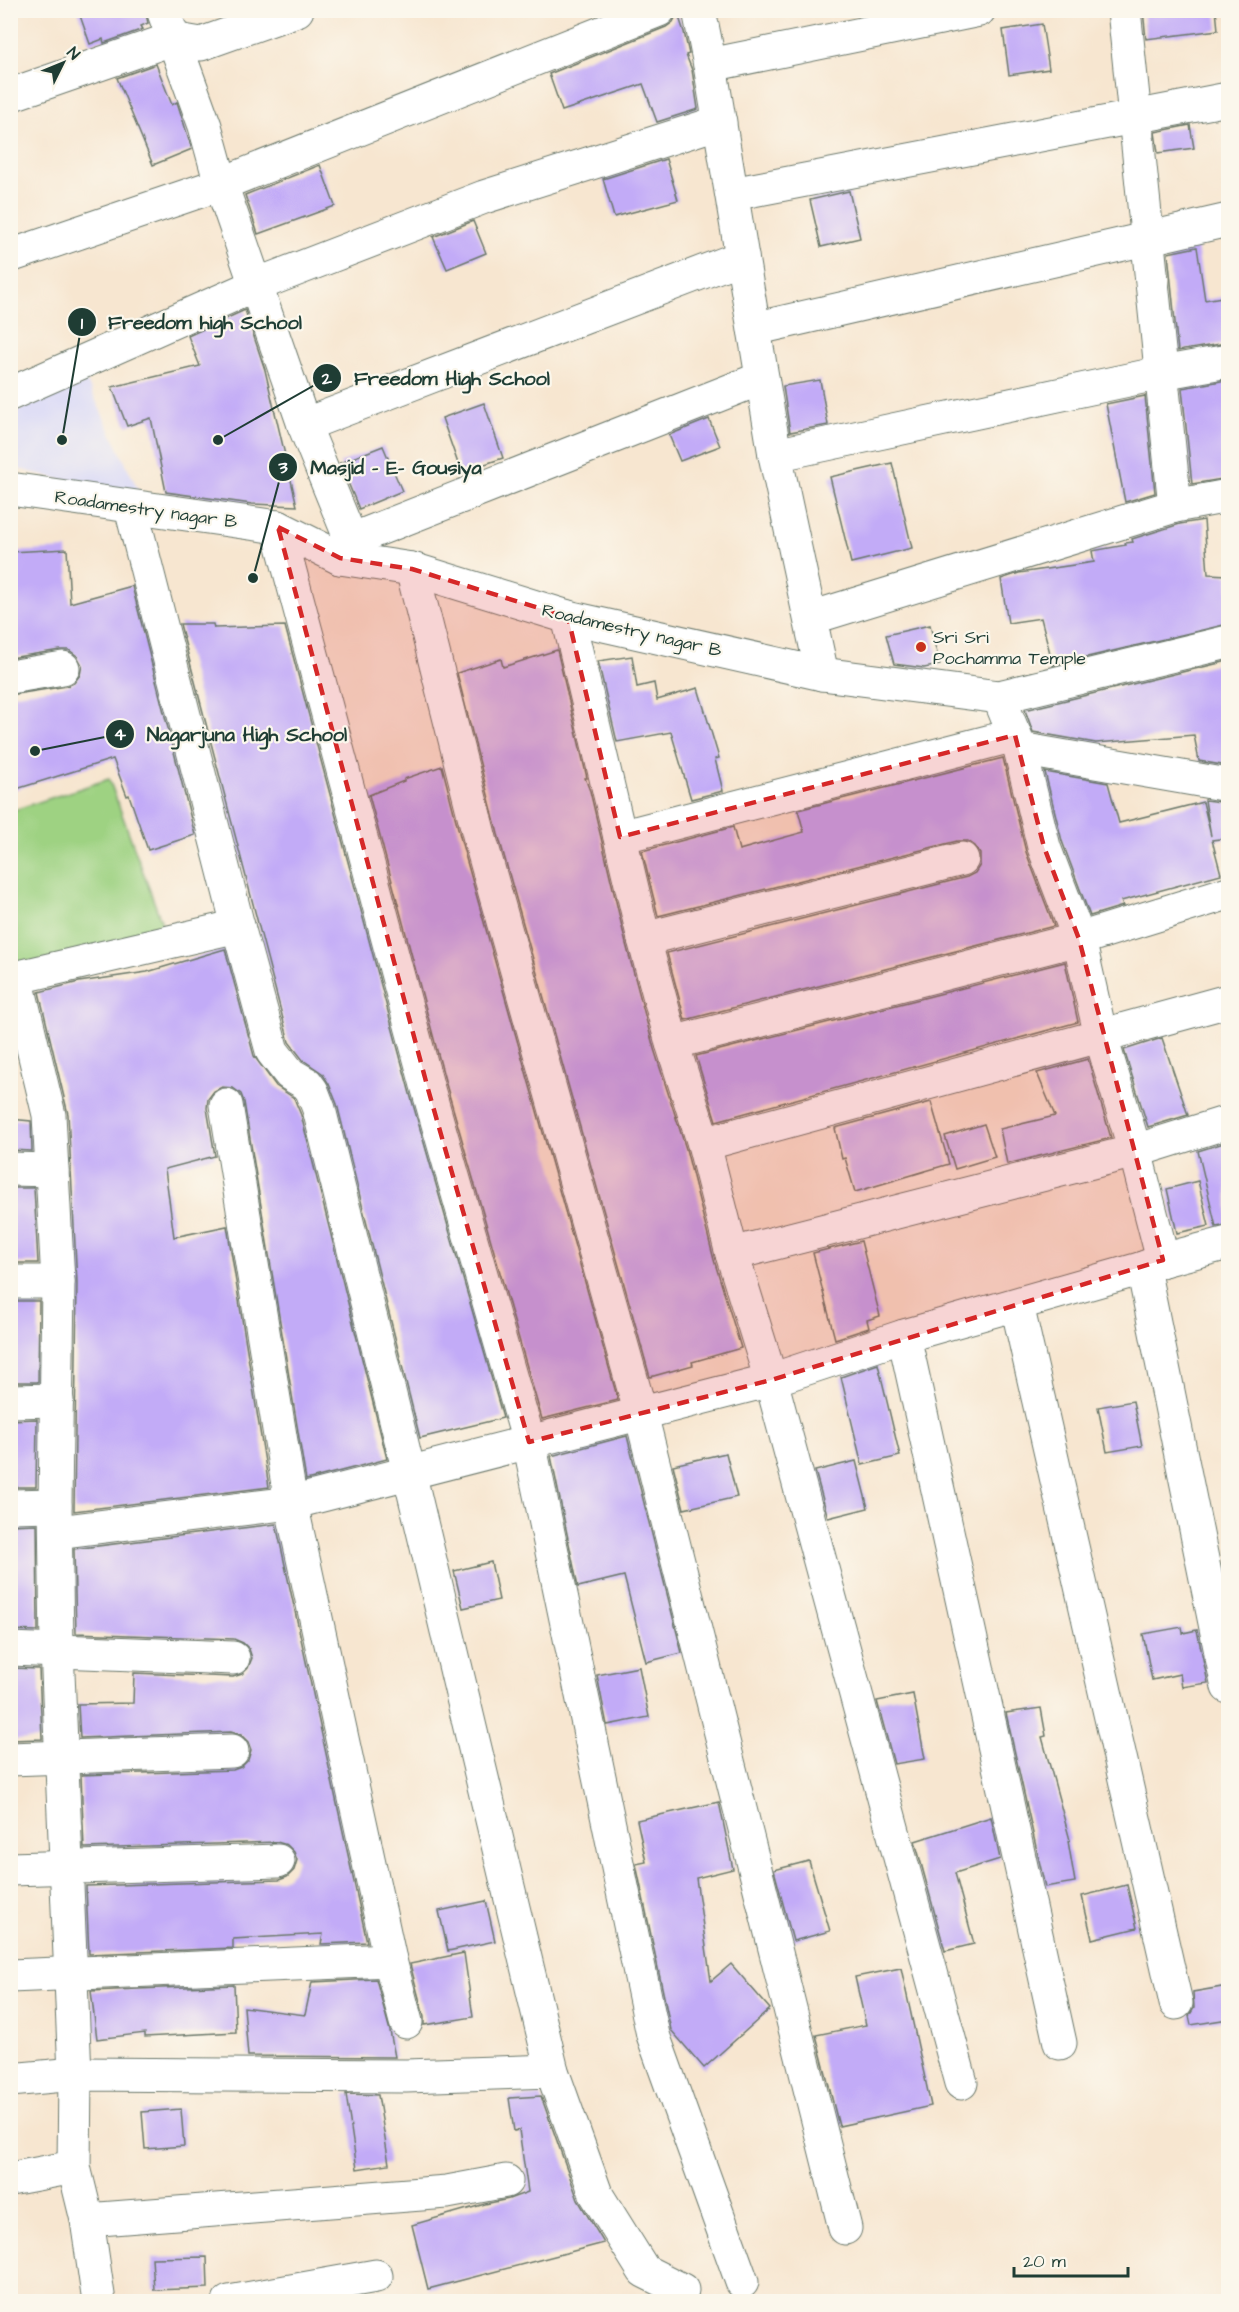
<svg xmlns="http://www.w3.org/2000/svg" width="1239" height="2312" viewBox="0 0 1239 2312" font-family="'Architects Daughter',sans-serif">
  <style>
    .built { fill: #d7d7f8 }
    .green { fill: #9ed282; stroke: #5e885b; stroke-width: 1.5 }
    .building { fill: #c2abf7 }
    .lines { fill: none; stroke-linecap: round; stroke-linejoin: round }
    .minor-casing { stroke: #6b786b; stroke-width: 35 }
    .minor { stroke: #fff; stroke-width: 33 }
    .marked { fill: #d62828; fill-opacity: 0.2; stroke: #d62828; stroke-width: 4.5; stroke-dasharray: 12 8; stroke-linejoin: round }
    .poi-dot { fill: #c8321e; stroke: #fbf7ec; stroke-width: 2 }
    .labels { text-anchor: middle; stroke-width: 4.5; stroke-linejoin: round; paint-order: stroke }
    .street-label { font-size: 18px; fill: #1f3d34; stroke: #fbf7ec }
    .poi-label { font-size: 18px; fill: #1f3d34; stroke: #fbf7ec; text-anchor: start }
    .leader { fill: none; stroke: #1f3d34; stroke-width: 2 }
    .callout-dot { fill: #1f3d34; stroke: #fbf7ec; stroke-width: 2 }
    .mark-label { font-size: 18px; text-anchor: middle; font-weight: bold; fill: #fff }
    .callout-label { font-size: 20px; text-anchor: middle; font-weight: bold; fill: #1f3d34; stroke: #fbf7ec; stroke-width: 4.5; stroke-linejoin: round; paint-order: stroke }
  </style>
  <rect width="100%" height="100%" fill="#fbf7ec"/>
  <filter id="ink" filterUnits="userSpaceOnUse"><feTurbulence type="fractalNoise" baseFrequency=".0167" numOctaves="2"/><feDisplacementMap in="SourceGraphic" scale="12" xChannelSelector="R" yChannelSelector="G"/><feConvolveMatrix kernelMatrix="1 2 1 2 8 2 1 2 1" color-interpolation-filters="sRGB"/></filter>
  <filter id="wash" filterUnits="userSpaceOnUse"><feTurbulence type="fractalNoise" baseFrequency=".008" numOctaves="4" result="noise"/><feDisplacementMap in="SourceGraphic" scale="24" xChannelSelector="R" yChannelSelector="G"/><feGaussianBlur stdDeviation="1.35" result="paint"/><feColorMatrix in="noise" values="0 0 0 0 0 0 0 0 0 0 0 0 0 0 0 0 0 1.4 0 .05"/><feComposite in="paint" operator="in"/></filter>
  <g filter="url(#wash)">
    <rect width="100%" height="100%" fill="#f7e6d0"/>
    <polygon class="built" points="87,382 143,500 11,467 10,414"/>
    <polygon class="green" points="109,779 164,929 11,970 11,811"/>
    <g id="blocks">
      <g class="building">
        <polygon points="78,10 145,10 148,23 141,26 143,29 104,43 103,39 90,44"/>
        <polygon points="1143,10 1216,10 1218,30 1146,39"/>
        <polygon points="677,14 678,14 684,32 689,54 686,55 692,70 698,109 657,122 643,84 562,111 549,74 666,27 673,22"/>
        <polygon points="1042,24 1049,69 1009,75 1003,30"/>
        <polygon points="156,64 172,105 177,102 192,149 153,165 117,78"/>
        <polygon points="1190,125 1194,148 1158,153 1155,132"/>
        <polygon points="666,159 678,200 614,217 603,179"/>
        <polygon points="320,165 335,206 258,234 245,195"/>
        <polygon points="849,191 860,238 821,247 810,200"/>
        <polygon points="473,221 486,253 447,269 433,237"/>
        <polygon points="1197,247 1205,300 1228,296 1228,335 1226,335 1226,343 1178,351 1168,253"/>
        <polygon points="245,310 265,370 297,506 252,504 166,492 151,418 127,426 112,387 200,366 188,336"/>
        <polygon points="820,380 828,425 790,432 783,386"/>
        <polygon points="1227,380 1228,478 1192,484 1182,388"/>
        <polygon points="1145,396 1155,493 1125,502 1106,404"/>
        <polygon points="484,403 503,458 461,472 442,418"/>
        <polygon points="709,419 720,446 680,461 669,435"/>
        <polygon points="383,446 402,491 359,509 340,463"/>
        <polygon points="892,463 912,548 851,563 830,477"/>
        <polygon points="1204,520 1208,574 1228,575 1228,624 1053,665 1041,618 1008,623 1001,579 1019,573 1094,562 1092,551 1126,545 1125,543 1133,542 1132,539 1180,524"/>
        <polygon points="67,549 70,603 132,586 195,835 148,850 129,795 127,796 113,759 10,791 10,695 67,686 74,683 80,675 82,665 77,656 69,650 60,650 10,658 10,552"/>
        <polygon points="180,624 213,624 214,628 285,626 410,1094 503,1418 420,1438 337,1104 329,1084 322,1073 303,1060 289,1042"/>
        <polygon points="930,625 940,665 924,668 894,664 886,635"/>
        <polygon points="557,650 587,778 585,778 590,791 626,944 654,1049 686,1149 714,1260 741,1348 692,1362 693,1365 650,1377 498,834 457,673 501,659 503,667"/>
        <polygon points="632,656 637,687 654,683 657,700 698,688 719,758 715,759 723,791 691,799 671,732 617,742 598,661"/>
        <polygon points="1228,661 1228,766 1199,761 1194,735 1096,743 1033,732 1025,710"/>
        <polygon points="1003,758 1026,852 1054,926 685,1020 667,953 967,877 975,873 980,865 980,854 975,846 968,841 957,841 658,916 642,851 733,827 739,850 804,832 798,810"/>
        <polygon points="442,766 462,844 618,1400 542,1419 446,1084 369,795 404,781 404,779"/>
        <polygon points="1045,772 1108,783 1119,823 1203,802 1211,836 1205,800 1228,803 1228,838 1212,840 1221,874 1121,901 1123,906 1090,916 1062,841"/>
        <polygon points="225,949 254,1056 276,1086 294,1098 301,1115 387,1459 306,1480 244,1102 241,1094 233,1088 222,1087 214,1091 208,1099 207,1108 215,1156 165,1169 174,1237 227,1226 269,1487 74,1511 77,1282 68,1114 39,992 79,982 147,972"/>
        <polygon points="1065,962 1078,1022 716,1121 696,1056"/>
        <polygon points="1162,1038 1188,1115 1148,1127 1124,1050"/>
        <polygon points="1088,1059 1111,1138 1007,1164 1000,1129 1055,1116 1037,1073"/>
        <polygon points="931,1102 949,1164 855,1192 845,1158 842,1159 835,1128"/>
        <polygon points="10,1119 31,1121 32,1151 10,1150"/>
        <polygon points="984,1124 995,1157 955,1169 945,1136"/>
        <polygon points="1227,1142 1228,1225 1216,1227 1198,1151"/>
        <polygon points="1198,1181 1209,1226 1177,1233 1167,1189"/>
        <polygon points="10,1188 34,1188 38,1263 10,1263"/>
        <polygon points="861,1241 880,1316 867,1320 869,1328 835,1339 813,1253"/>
        <polygon points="10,1301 39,1301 38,1382 10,1382"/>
        <polygon points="878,1364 900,1456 862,1465 841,1377"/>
        <polygon points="1133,1401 1142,1446 1107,1452 1098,1407"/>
        <polygon points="37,1419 36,1487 10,1487 10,1420"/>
        <polygon points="627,1436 682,1653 646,1662 624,1576 578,1587 551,1456"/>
        <polygon points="726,1453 737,1497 684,1509 673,1465"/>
        <polygon points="856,1461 868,1508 828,1518 815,1471"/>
        <polygon points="37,1524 38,1631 10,1630 10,1525"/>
        <polygon points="276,1524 367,1942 321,1944 323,1934 233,1939 233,1948 89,1954 86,1886 279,1880 287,1877 294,1870 297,1860 294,1852 287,1845 277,1842 84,1848 81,1775 233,1770 241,1767 248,1760 251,1750 248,1742 241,1735 231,1732 80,1738 78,1704 133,1703 134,1673 233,1677 242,1674 248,1668 252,1658 249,1649 243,1643 234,1639 76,1633 74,1549"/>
        <polygon points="491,1562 499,1600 463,1608 454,1571"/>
        <polygon points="1182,1627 1183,1633 1197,1630 1208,1683 1182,1687 1180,1674 1152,1680 1143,1634"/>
        <polygon points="639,1667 649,1717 607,1725 597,1675"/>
        <polygon points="10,1668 39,1669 42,1739 10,1740"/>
        <polygon points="913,1694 925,1759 894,1764 877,1701"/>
        <polygon points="1041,1708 1046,1736 1042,1737 1070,1840 1068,1841 1075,1882 1045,1887 1006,1713"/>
        <polygon points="719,1802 733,1869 696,1878 711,1981 731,1964 770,2009 704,2068 671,2030 636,1864 646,1862 637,1820"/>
        <polygon points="991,1817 1000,1859 955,1873 974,1944 945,1951 915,1841"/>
        <polygon points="809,1861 830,1931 793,1941 774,1870"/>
        <polygon points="1127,1885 1137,1928 1092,1939 1082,1896"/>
        <polygon points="486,1901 495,1941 448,1951 439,1911"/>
        <polygon points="464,1953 473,2017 424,2025 424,2017 410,1964"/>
        <polygon points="901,1968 931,2106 839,2126 816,2035 866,2025 855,1977"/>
        <polygon points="376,1979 390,2031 395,2057 248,2056 244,2007 305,2015 312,1982"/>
        <polygon points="234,1985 236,2032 145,2037 145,2033 97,2039 91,1991"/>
        <polygon points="1228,1986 1228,2019 1191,2025 1189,2016 1194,2008 1193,1992"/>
        <polygon points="346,2094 378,2095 389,2164 357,2169"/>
        <polygon points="541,2096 578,2200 604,2243 428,2289 412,2225 485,2204 509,2199 528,2192 519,2130 514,2131 509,2098"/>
        <polygon points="181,2109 184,2146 145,2149 142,2112"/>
        <polygon points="207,2257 208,2288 154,2290 152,2258"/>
      </g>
    </g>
  </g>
  <g filter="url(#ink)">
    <use href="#blocks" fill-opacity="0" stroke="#6b786b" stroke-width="1.5"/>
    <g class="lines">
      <defs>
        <g id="minor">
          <polyline points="163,10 205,126 221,184 304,425 351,540 340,558"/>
          <polyline points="699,10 710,65 775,455 822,674"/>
          <polyline points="1124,10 1175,506"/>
          <polyline points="710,65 979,10"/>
          <polyline points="10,95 172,39 201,44 297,10"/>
          <polyline points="732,194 1228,99"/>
          <polyline points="10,256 221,184 659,10"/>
          <polyline points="754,329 1228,220"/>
          <polyline points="10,394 256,285 484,197 720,122"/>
          <polyline points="304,425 742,257"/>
          <polyline points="775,455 1161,373 1228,361"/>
          <polyline points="10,489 278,527 340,558 412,569 568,617 822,674 999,697 1020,749 1228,785"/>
          <polyline points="131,508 238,926 272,1051 290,1074 307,1084 312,1091 319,1109 409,1472 552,2071 596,2194 644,2271 682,2290"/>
          <polyline points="278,527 428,1089 529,1442 653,2035 742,2282"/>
          <polyline points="351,540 762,378"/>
          <polyline points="412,569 480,839 641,1414 845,2228"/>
          <polyline points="568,617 644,939 672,1043 704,1144 732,1254 771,1380 961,2083"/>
          <polyline points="811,618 1175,506 1228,496"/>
          <polyline points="10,677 63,668"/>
          <polyline points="999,697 1228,642"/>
          <polyline points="1020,749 1044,847 1079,939 1101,1037 1135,1151 1163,1260"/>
          <polyline points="620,837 1015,735"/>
          <polyline points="644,939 962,859"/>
          <polyline points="16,977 49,1115 58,1282 55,1505 57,1649 75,2074 74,2167 87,2220 99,2302"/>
          <polyline points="10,979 238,926"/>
          <polyline points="672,1043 1079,939 1228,893"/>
          <polyline points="226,1105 291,1503 390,1960 406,2022"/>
          <polyline points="704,1144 1228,1001"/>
          <polyline points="10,1169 52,1170"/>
          <polyline points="732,1254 1135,1151 1228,1122"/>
          <polyline points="1143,1268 1228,1687"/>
          <polyline points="10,1282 58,1282"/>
          <polyline points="1017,1305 1176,2003"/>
          <polyline points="904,1336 1060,2043"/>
          <polyline points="10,1401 57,1400"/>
          <polyline points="10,1506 55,1505"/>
          <polyline points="57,1532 291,1503 771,1380 904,1336 1143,1268 1163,1260 1228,1243"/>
          <polyline points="10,1649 233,1658"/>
          <polyline points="10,1759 232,1751"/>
          <polyline points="10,1869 278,1861"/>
          <polyline points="10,1976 390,1960"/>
          <polyline points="10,2080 75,2074 406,2076 552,2071"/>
          <polyline points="10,2179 74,2167"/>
          <polyline points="87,2220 447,2192 506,2181"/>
          <polyline points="229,2302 376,2276"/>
        </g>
      </defs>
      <use href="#minor" class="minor-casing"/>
      <use href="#minor" class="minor"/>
    </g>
  </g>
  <path class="marked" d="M278 527 340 558 412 569 568 617 620 837 1015 735 1044 847 1079 939 1163 1260 771 1380 529 1442 428 1089Z"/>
  <circle class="poi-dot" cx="921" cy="647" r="6"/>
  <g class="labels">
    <g class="street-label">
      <text transform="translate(146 509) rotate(8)" y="6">Roadamestry nagar B</text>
      <text transform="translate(632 630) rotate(13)" y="6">Roadamestry nagar B</text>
    </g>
    <g class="poi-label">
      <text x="933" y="643">Sri Sri<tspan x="933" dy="21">Pochamma Temple</tspan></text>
    </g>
  </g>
  <path class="leader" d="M62 440L82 322M218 440L327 378M253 578L283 467M35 751L120 734"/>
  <g class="callout-dot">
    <circle cx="62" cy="440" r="6"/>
    <circle cx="218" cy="440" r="6"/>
    <circle cx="253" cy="578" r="6"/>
    <circle cx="35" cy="751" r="6"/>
    <circle cx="82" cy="322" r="15"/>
    <circle cx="327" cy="378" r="15"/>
    <circle cx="283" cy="467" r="15"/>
    <circle cx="120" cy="734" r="15"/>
  </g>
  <g class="mark-label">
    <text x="82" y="329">1</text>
    <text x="327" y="384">2</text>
    <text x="283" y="473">3</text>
    <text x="120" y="740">4</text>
  </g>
  <g class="callout-label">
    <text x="205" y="329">Freedom high School</text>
    <text x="452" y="385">Freedom High School</text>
    <text x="396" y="474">Masjid - E- Gousiya</text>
    <text x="247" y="741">Nagarjuna High School</text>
  </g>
  <rect width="1239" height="2312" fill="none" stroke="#fbf7ec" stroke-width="36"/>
  <g transform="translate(63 63) rotate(47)" stroke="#fbf7ec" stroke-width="4.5" paint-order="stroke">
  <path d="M0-4.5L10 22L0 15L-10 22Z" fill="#1f3d34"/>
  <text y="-9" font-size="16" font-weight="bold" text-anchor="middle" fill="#1f3d34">N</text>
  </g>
  <path d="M1014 2267v9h114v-9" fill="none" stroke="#1f3d34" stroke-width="3"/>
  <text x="1023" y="2267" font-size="18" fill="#1f3d34" stroke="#fbf7ec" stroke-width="4.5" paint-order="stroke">20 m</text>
</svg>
